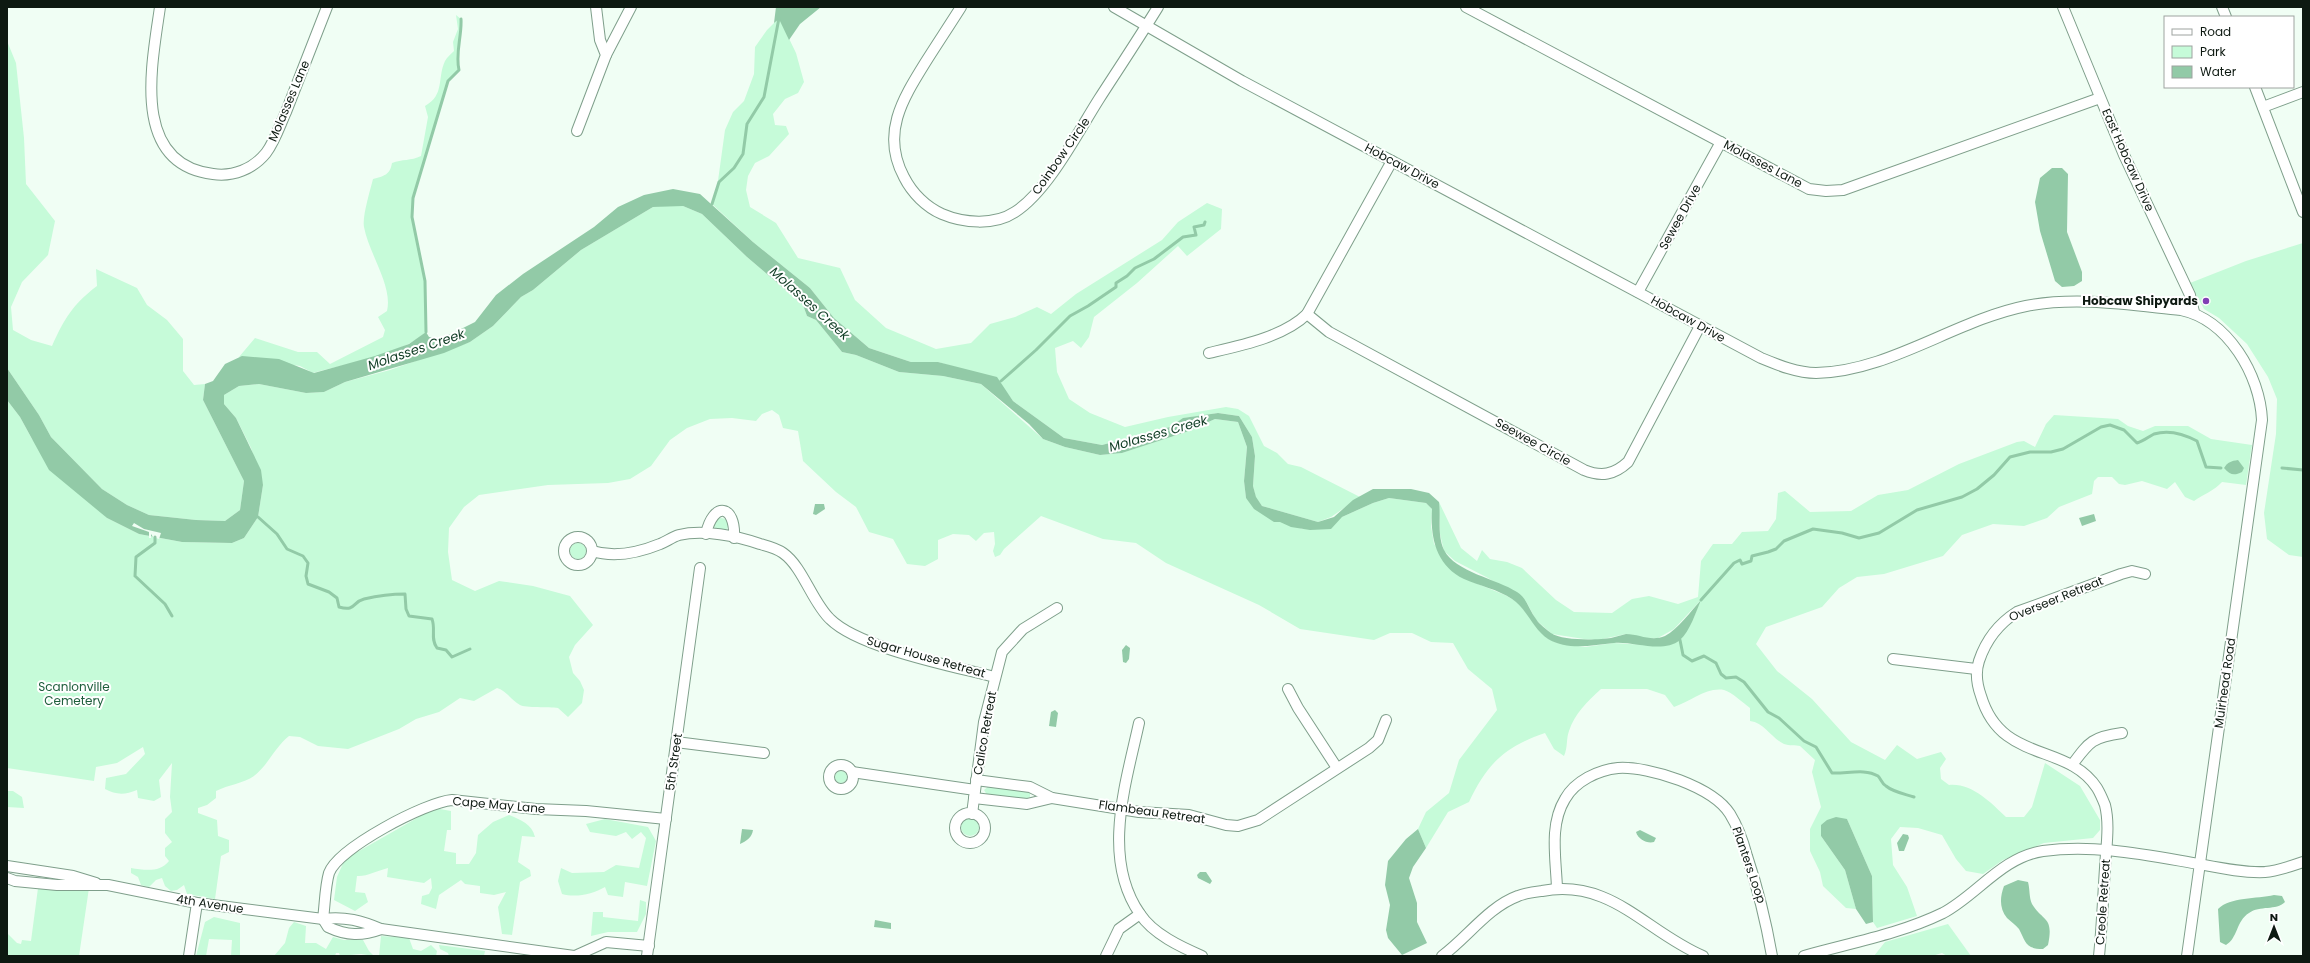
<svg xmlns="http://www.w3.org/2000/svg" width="2310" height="963" viewBox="0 0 2310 963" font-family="Poppins,sans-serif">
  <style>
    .green { fill: #c6fbd9 }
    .water { fill: #92caa7 }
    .pier { fill: #f0fef4 }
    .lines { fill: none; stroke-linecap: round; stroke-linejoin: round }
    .stream { stroke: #92caa7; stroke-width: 3 }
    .street-casing { stroke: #7f9f8b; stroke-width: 12 }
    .street { stroke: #fff; stroke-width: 10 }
    .poi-dot { fill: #8140b5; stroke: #fff; stroke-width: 1.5 }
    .labels { text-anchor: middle; stroke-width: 4; stroke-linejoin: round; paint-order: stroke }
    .street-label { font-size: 12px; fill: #0d1911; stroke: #fff }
    .poi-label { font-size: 12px; font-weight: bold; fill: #0d1911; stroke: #fff; text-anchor: end }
    .park-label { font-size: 12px; fill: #1e5e3c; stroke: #fff }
    .water-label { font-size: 13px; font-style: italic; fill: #0f3c24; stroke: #fff }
  </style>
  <rect width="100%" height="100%" fill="#f0fef4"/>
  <g class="green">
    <path d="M456 15 461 19C462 36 455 53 459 70L448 81 413 198 412 216 425 281 426 332C403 354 345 364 313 373L300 366 239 357 255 338 298 352H317L330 364 383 337 385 330 378 317 387 311C393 286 369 254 364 227 362 217 370 191 373 179 384 176 390 175 392 163 402 159 411 161 421 156L428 117 425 106C445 95 437 78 445 61 447 57 451 54 454 51L453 42 458 29Z"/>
    <polygon points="779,18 796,53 804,82 798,93 785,99 773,114 775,125 786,126 789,134 769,156 755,163 748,176 746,190 750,207 776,223 798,258 840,268 855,300 886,328 936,349 971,343 990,324 1015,317 1037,307 1051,314 1076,294 1162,240 1178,222 1207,203 1222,209 1221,229 1187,256 1178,246 1137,283 1094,317 1089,337 1081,348 1073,341 1055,348 1057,372 1069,399 1090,413 1125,427 1168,417 1226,407 1238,409 1249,416 1264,446 1277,453 1288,464 1301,467 1360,497 1331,517 1318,522 1262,506 1256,498 1253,486 1255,456 1252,437 1239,416 1218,413 1184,418 1170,427 1102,445 1064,438 1013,401 1008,394 958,368 938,362 911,362 869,348 834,318 810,288 753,242 712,204 717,188 725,130 733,112 744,101 754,74 755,47 767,30"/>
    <path d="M7 41 16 63 24 138 26 184 55 221 48 255 22 282 11 307 13 330 31 340 52 346C64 319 73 304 97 286L96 269 137 288 147 305 167 320 183 339V371L194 385 205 384 203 400 244 481 240 510 225 521 196 520 149 515 127 505 102 489 51 437 39 415 7 368Z"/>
    <path d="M672 205 683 206 702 214 747 257 803 305 807 316 816 320 842 352 856 355 899 372 943 376 981 384 1043 439 1065 447 1100 455 1122 453 1186 432 1215 419 1238 422 1247 447 1244 481 1246 498 1302 529 1342 517 1373 503 1389 498 1426 503 1432 509 1431 526 1434 544 1473 582 1505 595 1517 602 1547 638 1557 643 1585 647 1614 643 1662 646 1680 639 1694 617 1700 601 1674 629 1658 638H1644L1626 634 1598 640 1584 639 1552 634 1536 620 1527 603 1488 578 1455 561 1444 551 1440 534 1439 502 1461 548 1477 561 1482 550 1490 559 1507 562 1522 568 1556 600 1574 612 1612 613 1632 599 1649 596 1678 604 1698 597 1701 561 1713 544H1732L1742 532 1768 531 1776 519 1778 493 1785 491 1810 512 1851 511 1878 495 1908 490 1959 464 2017 442 2024 441 2035 447 2046 424 2054 415 2118 419 2128 426 2143 431 2155 426H2188L2211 439 2252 445 2246 485 2222 482C2214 491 2204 494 2194 501L2185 497 2175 482 2167 489 2142 481 2125 485 2119 484 2112 477H2098L2094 481 2092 494 2059 507 2047 518 2024 526 1993 524 1962 535 1943 556 1884 574 1857 577 1839 588 1822 607 1766 627 1756 644 1777 671 1812 699 1851 742 1885 760 1897 745 1917 759 1941 752 1946 759 1940 768 1941 779 1949 785C1972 783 1990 802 2006 817H2024L2032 807 2045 763 2080 786 2100 820V830L2093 838 2044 843 2003 860 1983 874 1966 871 1956 859 1942 835 1918 828 1900 827 1891 839 1893 865 1907 887 1917 916 1877 928 1873 922 1872 876 1847 819 1821 836 1845 870 1856 909 1846 908 1823 886 1820 872 1810 851V829L1821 807 1812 772 1815 760 1800 746C1796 745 1789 746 1784 744 1771 738 1765 723 1750 721V708C1743 703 1732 692 1724 690 1706 687 1690 702 1674 707L1665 695 1647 689H1601C1587 702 1575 713 1569 731 1566 739 1568 747 1564 756L1554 749 1545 733C1504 747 1487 764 1469 802L1448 812 1426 848 1418 829 1426 812 1449 793 1459 760 1497 710 1492 689 1468 669 1453 643 1431 642 1412 633H1390L1374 640 1300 629 1259 605 1166 563 1136 543 1103 539 1041 516 1004 549 1000 555 995 557 993 551 995 544 994 532 984 533 976 541 969 535 953 534 938 540V559L925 566 907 564 893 539 869 532 856 507 836 492 803 461 798 431 783 428 779 415 772 410 762 414 756 421 732 418 710 419 687 428 670 440 651 466 630 479 608 483 548 485 479 495 464 507 449 528 448 552 452 580 475 591 499 581 533 586 570 596 593 625 575 645 569 657 573 673 580 681 584 690 582 703 568 717 558 708C550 707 525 708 520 705 511 700 507 691 497 688L474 701 460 698 439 712 416 719 399 729 348 749 318 746 300 737 289 736C275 747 269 764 254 776 244 783 228 785 216 791V798L207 805 198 808V813L217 820 218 836 229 840V852L221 856 215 899 187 894 184 885 177 890 171 891 165 886 162 878 156 880 149 887 141 885 138 877 131 873V868C144 870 160 873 169 861L165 856V848L172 842 165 833V819L172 812 170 797 172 763 159 780 161 797 154 801 138 798 137 790C125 795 116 795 105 789L106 778 126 774 145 754 143 747 117 763 96 767 94 781 7 768V400L20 417 32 439 107 518 139 534 182 542 232 543 244 538 258 517 263 485 251 448 236 418 224 404V395L239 386 259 384 306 393 324 392 345 382 390 370 470 342 493 326 521 297 533 290 581 250 653 207Z"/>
    <polygon points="2303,243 2303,557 2289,555 2267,539 2264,513 2276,434 2277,399 2268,377 2247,344 2219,318 2204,309 2190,283 2246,261"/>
    <circle cx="721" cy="525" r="7"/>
    <circle cx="578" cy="551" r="8"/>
    <circle cx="841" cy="777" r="6"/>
    <polygon points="990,785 1027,790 1030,792 1030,797 1025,799 987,795 984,790"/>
    <polygon points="7,791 13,791 22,797 24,808 7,807"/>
    <path d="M440 809 451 811V830H447L444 851 456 853V864H469L476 853 478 835 493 822 509 815C521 820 532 824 535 837L522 836 518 862 530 870 531 876 520 882 512 935 502 934 498 907 506 892 494 895 480 893V886L465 884 461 880 439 895 436 909 421 904 422 896 429 894 432 888 431 878 424 883 387 877 388 868C376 871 366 877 357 876L355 892 365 893 368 902 355 911 334 900 337 877 345 859 431 810Z"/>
    <circle cx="970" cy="827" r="9"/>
    <path d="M605 819 648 827 656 841 647 886 625 882 623 897 608 895 605 887C593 894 576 898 562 894L558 881 561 868 572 873 604 872 616 865 639 868 646 838 641 832 632 839 626 832 616 836 590 832 586 824Z"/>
    <polygon points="38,888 89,888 79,956 7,956 7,933 17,943 21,944 22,940 31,941"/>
    <polygon points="640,900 646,902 646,914 637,932 608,932 591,936 593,912 603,912 603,917 638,921"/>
    <polygon points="214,917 240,923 240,956 231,956 232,940 209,939 206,956 196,956 205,922"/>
    <polygon points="294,922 306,926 305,943 316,943 326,949 333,937 344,940 363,940 369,951 374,956 361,954 340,956 339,953 336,953 335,956 274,956 285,943 289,928"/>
    <polygon points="1948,924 1971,956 1947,956 1942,953 1932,956 1874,956 1885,942"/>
    <polygon points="381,936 409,938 413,949 421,951 431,945 437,951 436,956 379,956"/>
    <polygon points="439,945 485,951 484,956 449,956 448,953 440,949"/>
  </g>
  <g class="water">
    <polygon points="776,7 821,7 800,24 789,40 779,19 774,23"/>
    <polygon points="2052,168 2062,168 2068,174 2067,232 2082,272 2082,281 2074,286 2062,287 2055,281 2040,231 2035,202 2040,178"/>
    <path d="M673 189 700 194 753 242 810 288 834 318 869 348 911 362H938L997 377 1013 401 1064 438 1102 445 1170 427 1183 418 1218 413 1239 416 1252 437 1255 456 1253 486 1256 497 1262 506 1318 522 1334 517 1353 500 1373 489H1411L1429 493 1439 502C1441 517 1437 535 1444 550 1455 572 1497 579 1517 592 1527 598 1529 610 1536 619 1539 624 1547 630 1551 633 1562 641 1598 640 1611 638 1616 637 1621 635 1626 634 1639 634 1651 642 1665 636 1678 629 1691 611 1701 600 1696 612 1690 631 1680 640 1663 654 1633 641 1614 643 1592 645 1569 651 1548 639 1533 629 1527 609 1512 599 1497 589 1480 586 1464 579 1436 566 1430 537 1432 509L1426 503 1389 498 1373 503 1342 517 1331 529 1310 530 1291 527 1280 522H1274L1254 509 1246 498 1244 481 1247 447 1238 422 1215 419 1186 432 1122 453 1100 455 1065 447 1043 439 1029 424 981 384 943 376 899 372 856 355 842 352 816 320 807 316 803 305 747 257 702 214 683 206 653 207 581 250 533 290 521 297 493 326 470 342 444 353 345 382 324 392 306 393 259 384 239 386 224 395V404L236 418 261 470 263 485 258 517 244 538 232 543 182 542 139 534 107 518 49 470 20 417 7 400V368L39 415 51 437 102 489 127 505 149 515 196 520 225 521 240 510 244 481 203 400 205 384 213 381 225 364 242 356 279 359 314 373 375 356 409 344 426 332 429 337 437 338 451 334 475 322 496 295 523 274 594 227 618 207 644 195Z"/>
    <path d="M2238 460 2244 468 2242 472C2234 476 2230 475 2224 468 2228 462 2231 461 2238 460Z"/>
    <polygon points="815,504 824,504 825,509 816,515 813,514"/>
    <polygon points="2094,514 2096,521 2082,526 2079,518"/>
    <polygon points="1126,645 1130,648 1129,659 1126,663 1123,662 1122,650"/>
    <polygon points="1055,710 1058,713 1056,727 1049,726 1051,712"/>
    <polygon points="1836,817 1847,819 1872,876 1873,922 1866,924 1856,909 1845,870 1821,836 1821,825 1827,820"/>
    <path d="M742 829 753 830C752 837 747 841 740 844Z"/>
    <polygon points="1418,829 1426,848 1413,867 1409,878 1417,903 1417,922 1427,943 1402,955 1388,938 1386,930 1390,905 1385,885 1388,861 1406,839"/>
    <path d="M1640 830 1656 838 1654 842C1647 844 1638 839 1636 832Z"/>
    <polygon points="1903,834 1908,835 1909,838 1904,851 1899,851 1897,843"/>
    <polygon points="1200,872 1206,872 1212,881 1210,884 1198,878 1197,875"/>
    <path d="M2018 880 2028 882C2030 889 2029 898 2032 904 2043 922 2054 916 2048 945L2043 949C2025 949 2026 942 2019 929 2016 925 2011 922 2007 918 1999 908 2000 897 2004 886Z"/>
    <path d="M2274 895 2282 896 2285 902C2276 911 2260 905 2249 913 2236 921 2238 938 2226 945L2220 942 2218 909C2230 897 2257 899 2274 895Z"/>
    <polygon points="875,920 891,923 891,929 874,927"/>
  </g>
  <polygon class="pier" points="134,523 144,529 161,533 159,539 153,537 151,534 151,538 149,538 149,532 132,526"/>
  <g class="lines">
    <g class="stream">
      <polyline points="712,204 719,182 734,168 743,154 747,124 764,97 779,18"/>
      <path d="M426 332 425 281 412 217 413 198 448 81 459 70C455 53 462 36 461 19"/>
      <polyline points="1001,381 1036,350 1070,316 1088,306 1116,287 1116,283 1127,276 1135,268 1154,259 1183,237 1196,235 1194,227 1204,225 1205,222"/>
      <polyline points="2282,468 2303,470"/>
      <path d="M258 517 277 534 287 549 303 556 308 563 306 576 308 584 329 592 337 598 339 607C356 612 352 602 364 599 377 596 392 594 405 594L406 609 409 616 432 619C436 630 430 638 437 648L446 650 452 657 470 649"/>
      <polyline points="155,537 155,543 136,557 135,576 165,604 172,616"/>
      <path d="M1701 600 1734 563 1740 560 1742 564 1751 561 1752 556 1768 552 1776 549 1784 541 1813 529 1842 533 1859 538 1879 533 1917 510 1962 497 1977 489 1994 475 2010 457 2030 452H2051L2063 449 2101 427 2110 425 2124 430 2137 443C2144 441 2148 437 2154 434 2170 429 2184 434 2197 441L2206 467 2221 468"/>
      <path d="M1680 640 1683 655 1692 661 1704 656 1716 663 1721 674 1726 678 1736 677 1744 682 1768 712 1779 718 1804 741 1816 747 1832 773C1846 774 1865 768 1878 776 1881 779 1882 784 1886 786 1893 792 1905 794 1914 797"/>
    </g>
    <defs>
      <g id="street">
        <path d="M160 7C152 64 130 164 213 174 233 177 253 169 266 153 275 141 280 125 286 112 300 77 313 42 327 7"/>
        <path d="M961 7C949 26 937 44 925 63 902 100 881 134 904 177 912 193 926 207 942 214 963 223 994 226 1015 212 1048 191 1078 132 1099 99 1119 68 1139 38 1158 7"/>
        <path d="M1114 7 1242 81 1761 358C1778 365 1797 373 1816 373 1888 372 1956 320 2026 306 2076 296 2131 305 2181 310 2228 320 2260 375 2262 420L2187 956"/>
        <polyline points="1466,7 1809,189 1826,191 1843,190 2100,98"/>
        <polyline points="2063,7 2124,155 2190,295 2194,312"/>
        <polyline points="2222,7 2226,17"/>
        <polyline points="606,55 631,7"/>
        <polyline points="2255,87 2303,212"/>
        <polyline points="2263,107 2303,92"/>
        <polyline points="577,131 606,55 600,40 596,7"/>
        <polyline points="1638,292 1721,142"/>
        <path d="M1307 314 1329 332 1584 470C1601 477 1614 475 1628 462L1700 326"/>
        <path d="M1209 353C1239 346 1284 337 1307 314L1392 161"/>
        <path d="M706 534C713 501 736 504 734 538"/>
        <circle cx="578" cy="551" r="14"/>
        <path d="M592 551C615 558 638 553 660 544 666 542 672 537 679 535 703 529 737 536 760 544 767 546 776 548 783 553 803 567 812 602 830 619 859 648 953 666 995 677"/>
        <polyline points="1893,659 1976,669"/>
        <polyline points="1288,689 1298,708 1337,768"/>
        <path d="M1139 723C1126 783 1101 858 1140 914 1153 934 1181 947 1202 956"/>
        <polyline points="676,742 764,753"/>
        <path d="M2072 765C2089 742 2092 737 2122 733"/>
        <circle cx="841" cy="777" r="12"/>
        <polyline points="852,772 975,790"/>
        <polyline points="976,780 1030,787 1052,798 1139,812 1189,815 1226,825 1238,826 1258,820 1369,748 1378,740 1386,720"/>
        <polyline points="974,798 1027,804 1052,798"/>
        <circle cx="970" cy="828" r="15"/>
        <polyline points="972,814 984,722 1002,652 1023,629 1057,608"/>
        <polyline points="7,866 73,876 96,883"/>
        <path d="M7 878 15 881 57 885H108L197 903 323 919C345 916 362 921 381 929L574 956"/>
        <path d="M1557 888C1556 859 1549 825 1565 799 1575 781 1598 770 1618 768 1650 766 1713 787 1730 814 1738 827 1743 841 1747 856 1758 889 1766 922 1772 956"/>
        <path d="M323 919C325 904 325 887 329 873 338 848 426 802 452 800L536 809 586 811 666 819"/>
        <path d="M323 919 328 927C347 936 362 936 381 929"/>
        <polyline points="189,956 197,903"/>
        <polyline points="575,956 606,942 649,946"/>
        <polyline points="647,956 700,568"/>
        <polyline points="1106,956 1119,929 1140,914"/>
        <path d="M1442 956C1467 938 1488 907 1518 896 1525 893 1534 892 1542 891 1611 878 1646 932 1703 956"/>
        <path d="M1804 956C1850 943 1900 934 1943 913 1977 895 2002 857 2043 851 2096 844 2146 855 2199 864 2220 868 2244 873 2265 872 2278 871 2291 866 2303 862"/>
        <path d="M2099 956C2102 927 2103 898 2105 868 2106 848 2110 825 2105 805 2103 800 2100 793 2097 788 2067 742 2001 764 1981 696 1977 685 1975 673 1979 661 1986 640 1998 624 2017 612L2121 574 2132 571 2145 574"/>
      </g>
    </defs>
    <use href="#street" class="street-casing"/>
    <use href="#street" class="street"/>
  </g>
  <circle class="poi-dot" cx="2206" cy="301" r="4"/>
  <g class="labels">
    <g class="street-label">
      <text transform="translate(289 101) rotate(-67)" y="4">Molasses Lane</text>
      <text transform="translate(1061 156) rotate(-55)" y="4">Coinbow Circle</text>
      <text transform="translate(2128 160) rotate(66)" y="4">East Hobcaw Drive</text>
      <text transform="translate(1763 164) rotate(28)" y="4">Molasses Lane</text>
      <text transform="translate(1402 166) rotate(28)" y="4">Hobcaw Drive</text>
      <text transform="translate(1680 217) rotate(-61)" y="4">Sewee Drive</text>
      <text transform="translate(1688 319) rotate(29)" y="4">Hobcaw Drive</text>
      <text transform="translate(1533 442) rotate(29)" y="4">Seewee Circle</text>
      <text transform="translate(2056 599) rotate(-22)" y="4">Overseer Retreat</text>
      <text transform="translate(926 657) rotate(16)" y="4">Sugar House Retreat</text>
      <text transform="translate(2225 683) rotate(-82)" y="4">Muirhead Road</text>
      <text transform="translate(985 733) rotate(-80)" y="4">Calico Retreat</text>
      <text transform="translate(674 762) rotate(-82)" y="4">5th Street</text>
      <text transform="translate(499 805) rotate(5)" y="4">Cape May Lane</text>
      <text transform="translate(1152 812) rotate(8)" y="4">Flambeau Retreat</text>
      <text transform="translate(1749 865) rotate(71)" y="4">Planters Loop</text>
      <text transform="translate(2103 902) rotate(-86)" y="4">Creole Retreat</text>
      <text transform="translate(210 904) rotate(9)" y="4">4th Avenue</text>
    </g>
    <g class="poi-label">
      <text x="2198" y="305">Hobcaw Shipyards</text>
    </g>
    <g class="park-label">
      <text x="74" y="691">Scanlonville<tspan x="74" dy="14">Cemetery</tspan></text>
    </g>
    <g class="water-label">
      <text transform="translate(810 303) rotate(42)" y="5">Molasses Creek</text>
      <text transform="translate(416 349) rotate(-19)" y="5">Molasses Creek</text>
      <text transform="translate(1158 433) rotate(-16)" y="5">Molasses Creek</text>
    </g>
  </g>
  <rect width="2310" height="963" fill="none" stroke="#0d1911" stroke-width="16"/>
  <rect x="2164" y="16" width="130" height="72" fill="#ffffff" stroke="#9ea3a0"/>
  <rect x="2172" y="29" width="20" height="6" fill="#ffffff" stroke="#9ea3a0"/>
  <text x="2200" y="36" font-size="12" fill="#0d1911">Road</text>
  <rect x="2172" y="46" width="20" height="12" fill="#c6fbd9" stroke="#9ea3a0"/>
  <text x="2200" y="56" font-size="12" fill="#0d1911">Park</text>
  <rect x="2172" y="66" width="20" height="12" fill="#92caa7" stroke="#9ea3a0"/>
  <text x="2200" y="76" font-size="12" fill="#0d1911">Water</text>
  <g transform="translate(2274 927)" stroke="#ffffff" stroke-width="3" paint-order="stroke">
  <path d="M0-3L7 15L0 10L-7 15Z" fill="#0d1911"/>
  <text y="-6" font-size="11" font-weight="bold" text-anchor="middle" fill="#0d1911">N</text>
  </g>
</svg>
